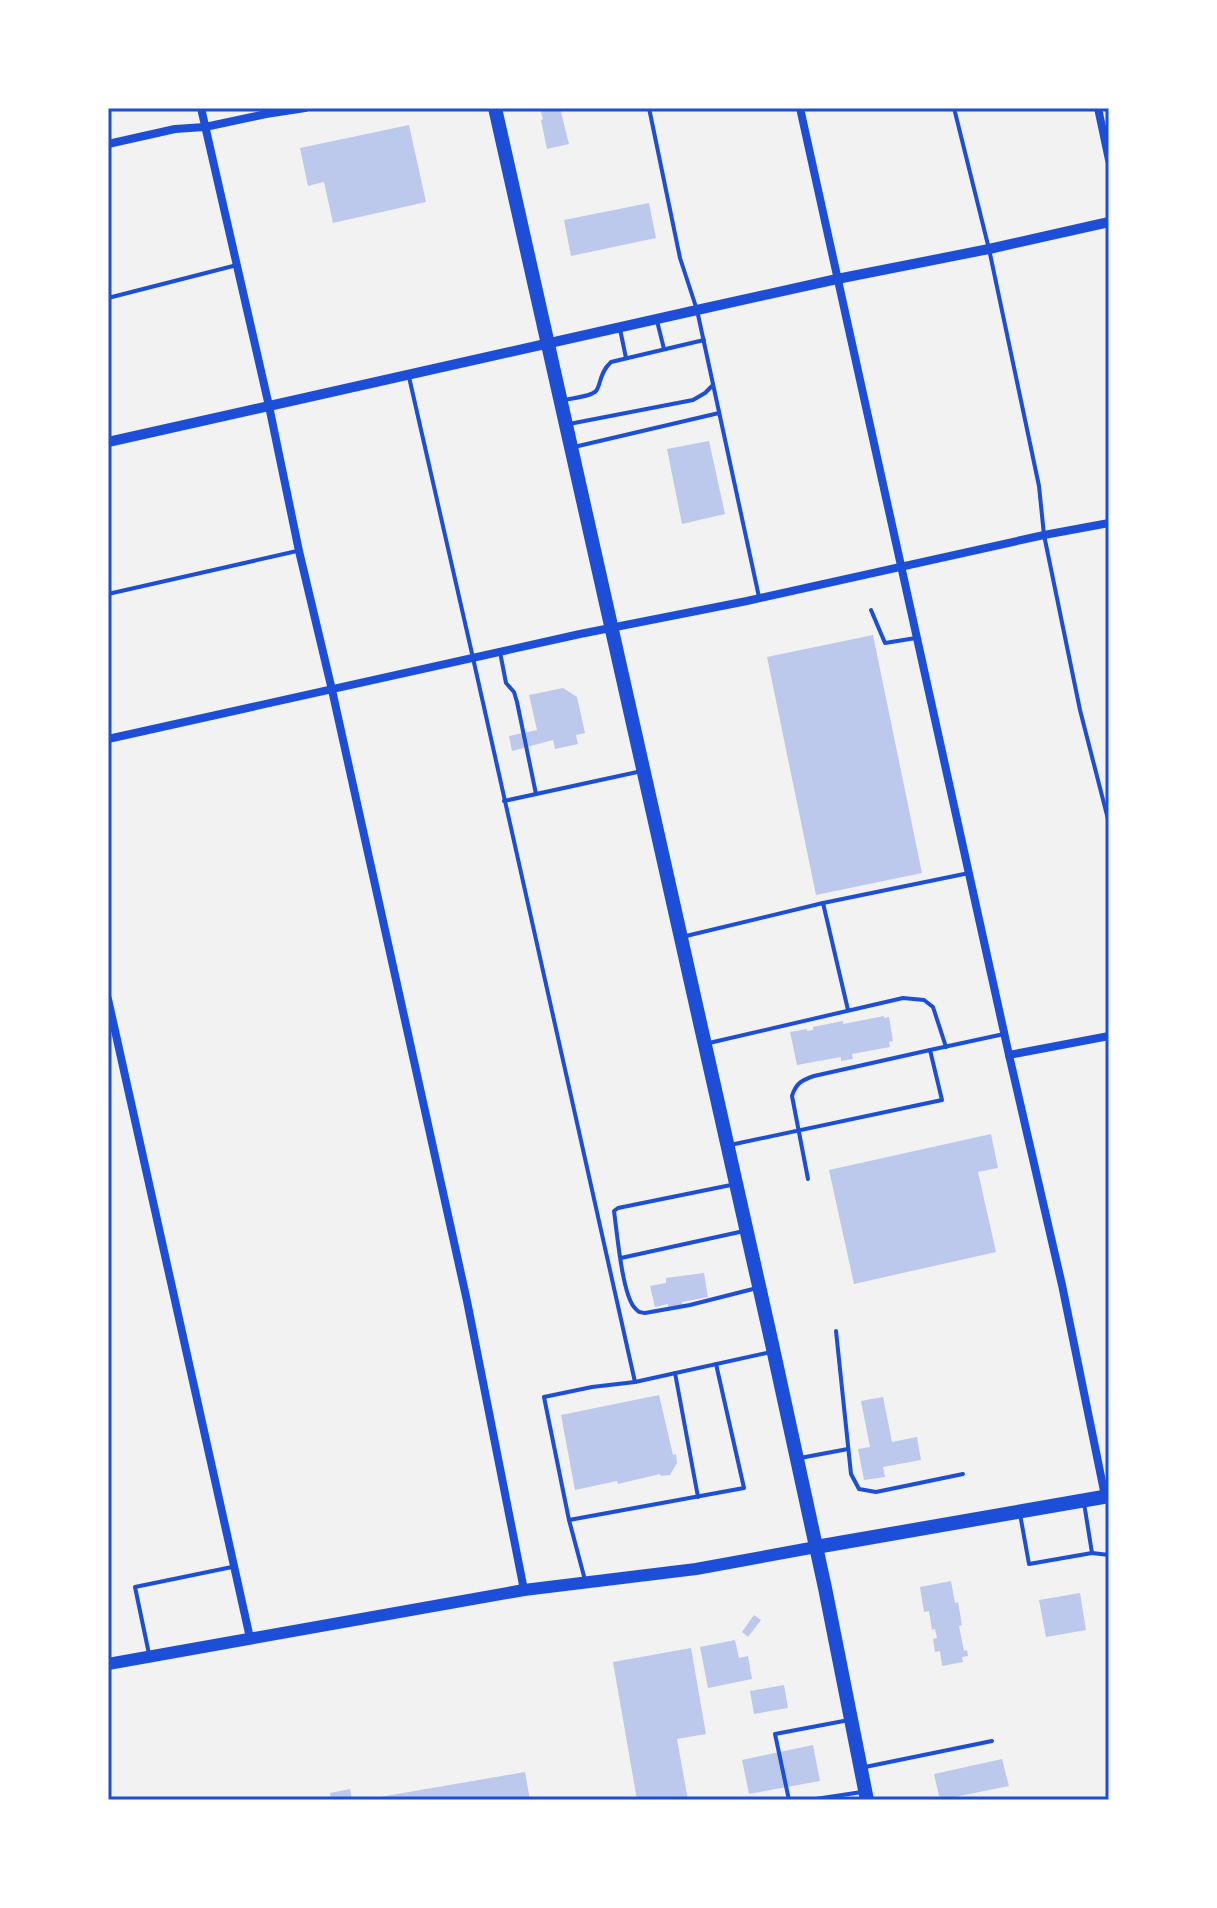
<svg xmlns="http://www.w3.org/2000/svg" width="1217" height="1908" viewBox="0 0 1217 1908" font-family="'Source Serif 4',serif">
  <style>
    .building { fill: #bdc9ec }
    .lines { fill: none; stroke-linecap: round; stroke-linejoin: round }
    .service { stroke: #1d4ed8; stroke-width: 4 }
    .minor { stroke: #1d4ed8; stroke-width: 8 }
    .tertiary { stroke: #1d4ed8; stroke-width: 10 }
    .secondary { stroke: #1d4ed8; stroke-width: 12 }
    .primary { stroke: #1d4ed8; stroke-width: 14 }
    .neatline { fill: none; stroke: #1d4ed8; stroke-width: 3 }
  </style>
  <rect width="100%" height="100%" fill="#f2f2f2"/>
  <g class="building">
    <polygon points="540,108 560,108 569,144 547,149 541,120 543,119"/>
    <polygon points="409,125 426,202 333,223 324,182 308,186 300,148"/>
    <polygon points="649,203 656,238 571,256 564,220"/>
    <polygon points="709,441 725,514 682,524 667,449"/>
    <polygon points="873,635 922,873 816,895 767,657"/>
    <polygon points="563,688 577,697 585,733 576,735 578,744 555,749 553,740 512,751 509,736 537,730 529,695"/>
    <polygon points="884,1016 884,1018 889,1017 893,1041 889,1042 890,1047 852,1054 853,1059 841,1061 841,1057 797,1065 790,1032 807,1029 807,1031 813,1030 813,1027 843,1021 843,1024"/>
    <polygon points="991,1134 998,1168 978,1172 996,1252 854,1284 829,1170"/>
    <polygon points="704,1273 708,1297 682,1302 682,1305 668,1307 668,1304 655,1307 650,1286 666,1283 666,1278"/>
    <polygon points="659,1395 673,1455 676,1454 677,1463 670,1475 661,1476 660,1474 618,1484 617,1481 575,1490 561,1415"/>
    <polygon points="883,1397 892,1442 917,1437 921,1460 883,1467 885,1477 864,1480 858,1449 870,1447 861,1401"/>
    <polygon points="951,1581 955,1603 958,1602 962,1625 959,1626 964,1651 967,1650 968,1656 962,1657 963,1662 942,1666 940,1651 935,1652 933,1639 937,1638 935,1629 932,1630 929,1611 924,1612 920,1587"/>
    <polygon points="1080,1593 1086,1630 1046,1637 1039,1600"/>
    <polygon points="754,1615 761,1620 748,1637 742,1632"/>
    <polygon points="735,1640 739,1658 748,1656 752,1679 708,1688 700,1647"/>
    <polygon points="691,1648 706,1734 677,1739 688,1800 637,1800 613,1662"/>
    <polygon points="784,1685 788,1708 754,1714 750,1691"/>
    <polygon points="813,1745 820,1781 749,1794 742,1760"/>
    <polygon points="1002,1759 1009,1786 940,1800 934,1774"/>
    <polygon points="525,1772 530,1800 374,1800 374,1798"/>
    <polygon points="350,1789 352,1800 331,1800 330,1793"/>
  </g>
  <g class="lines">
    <g class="service">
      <polyline points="649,108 680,258 697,310 759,597"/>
      <polyline points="954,108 989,249 1039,486 1044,535 1080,710 1109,823"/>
      <polyline points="108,298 237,265"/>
      <polyline points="657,321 664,349"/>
      <polyline points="620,329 626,358"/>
      <polyline points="409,377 473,658 635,1382"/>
      <path d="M564 400C572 398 590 397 596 391 601 385 599 373 611 362L704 340"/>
      <polyline points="569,424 693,400 705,393 713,385"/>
      <polyline points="574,447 719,413"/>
      <polyline points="108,594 297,551"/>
      <polyline points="871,610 885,643 916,638"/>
      <polyline points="500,652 506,683 514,692 517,702 536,794"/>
      <polyline points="504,801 642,771"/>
      <polyline points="823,903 848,1010"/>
      <polyline points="686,936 823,903 969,873"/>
      <polyline points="709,1043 903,998 924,1000 933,1007 946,1047"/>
      <polyline points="730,1145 942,1100 930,1050 1004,1034"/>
      <path d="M808 1179 792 1096C796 1083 802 1080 814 1076L930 1050"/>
      <path d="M731 1185 618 1208 614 1211C617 1232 622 1292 634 1307 639 1313 639 1312 645 1313L690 1305 757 1288"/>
      <polyline points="621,1258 744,1231"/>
      <polyline points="836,1331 851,1474 859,1489 876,1492 963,1474"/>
      <polyline points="675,1373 698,1497"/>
      <polyline points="800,1458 848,1449"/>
      <polyline points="1084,1503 1092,1553"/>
      <polyline points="1020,1514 1029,1564 1092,1553 1109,1555"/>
      <polyline points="569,1520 744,1488 716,1364"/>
      <polyline points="585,1580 569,1520 544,1397 592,1387 635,1382 771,1352"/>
      <polyline points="149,1654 135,1587 232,1567"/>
      <polyline points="865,1767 992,1741"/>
      <polyline points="789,1800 775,1734 849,1720"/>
      <polyline points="809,1800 862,1792"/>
    </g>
    <g class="minor">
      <polyline points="201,108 269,406 299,551 332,690 467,1301 524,1590"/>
      <polyline points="800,108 1009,1055 1062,1285 1105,1496"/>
      <polyline points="1098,108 1109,160"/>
      <polyline points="108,144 175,129 205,127 266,114 305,108"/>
      <polyline points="108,739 580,634 747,601 1044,535 1109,523"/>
      <polyline points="108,999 250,1638"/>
      <polyline points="1009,1055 1109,1036"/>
    </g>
    <polyline class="tertiary" points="108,442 697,310 837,279 989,249 1109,222"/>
    <polyline class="secondary" points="108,1664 524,1590 696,1569 816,1547"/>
    <g class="primary">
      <polyline points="495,108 772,1344 825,1588 867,1800"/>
      <polyline points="816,1547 1109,1496"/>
    </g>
  </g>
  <rect width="1217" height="1908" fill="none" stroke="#ffffff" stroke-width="220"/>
  <rect x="110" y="110" width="997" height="1688" class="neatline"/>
</svg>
